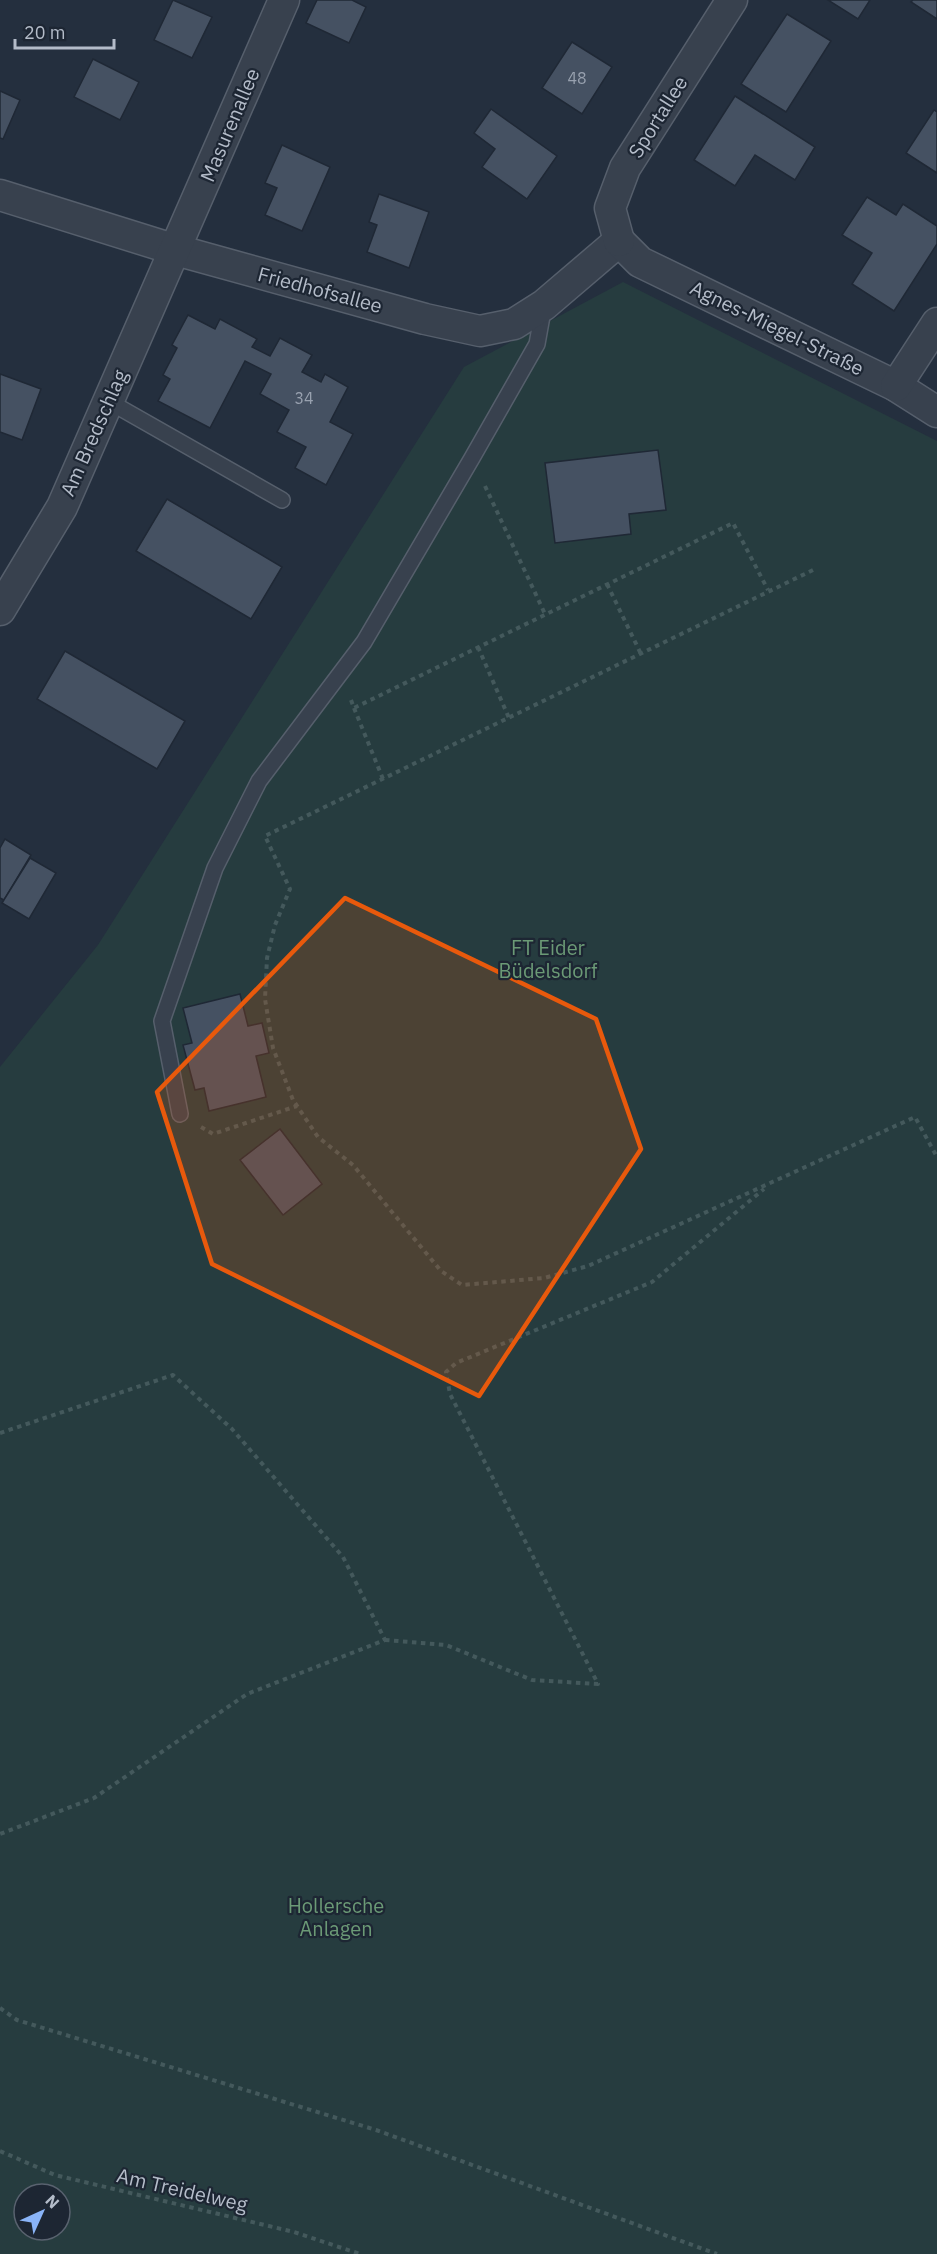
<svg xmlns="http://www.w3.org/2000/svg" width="937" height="2254" viewBox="0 0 937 2254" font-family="'IBM Plex Sans',sans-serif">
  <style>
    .green { fill: #263c3f; fill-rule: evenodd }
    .building { fill: #455162; stroke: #1f2835; stroke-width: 1.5 }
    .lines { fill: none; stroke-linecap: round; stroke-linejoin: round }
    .lane-casing { stroke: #565f6c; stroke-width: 18 }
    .street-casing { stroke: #565f6c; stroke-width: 33 }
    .path { stroke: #44595c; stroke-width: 4; stroke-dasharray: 4.5 4.5; stroke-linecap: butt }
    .lane { stroke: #38414e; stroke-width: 15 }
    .street { stroke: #38414e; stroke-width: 30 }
    .marked { fill: #e8590c; fill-opacity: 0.2; stroke: #e8590c; stroke-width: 4.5; stroke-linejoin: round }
    .labels { text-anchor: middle; stroke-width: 4.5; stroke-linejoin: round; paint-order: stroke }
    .number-label { font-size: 16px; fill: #98a1af }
    .street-label { font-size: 20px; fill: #b4bcc9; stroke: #1d2633 }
    .park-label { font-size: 20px; fill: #6b9a76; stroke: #1d2633 }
  </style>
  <rect width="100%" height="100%" fill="#242f3e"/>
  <path class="green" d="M623 282 937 441V2254H0V1067L98 945 464 367ZM24 2194H60V2230H24Z"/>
  <g class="building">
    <polygon points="173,0 212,17 192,58 154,40"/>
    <polygon points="317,0 352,0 366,7 349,43 306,23"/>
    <polygon points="828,0 870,0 858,19"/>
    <polygon points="913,0 937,0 937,19 911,2"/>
    <polygon points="787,14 831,41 786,112 741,84"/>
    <polygon points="572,42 612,67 582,114 542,88"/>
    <polygon points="93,59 139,82 120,120 74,97"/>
    <polygon points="0,91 20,100 3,139 0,138"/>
    <polygon points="735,96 815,147 795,180 755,155 735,186 694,160"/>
    <polygon points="491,109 557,156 527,199 482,167 495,149 474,133"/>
    <polygon points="934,110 937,112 937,173 906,153"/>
    <polygon points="282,145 330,167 302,231 265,215 277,188 265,183"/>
    <polygon points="379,194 429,212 409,268 367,252 377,225 369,222"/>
    <polygon points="867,197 896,215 903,204 937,226 937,244 894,311 852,284 872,253 842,235"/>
    <polygon points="188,315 215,329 220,319 257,339 252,347 270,356 280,338 312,355 302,372 321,382 325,374 348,387 330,422 353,434 326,485 295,468 306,447 277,432 289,410 260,394 271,374 245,361 210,428 158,401 170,379 163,375 177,348 172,345"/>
    <polygon points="0,374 41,389 22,440 0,432"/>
    <polygon points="658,450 666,510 629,514 631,534 555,543 545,463"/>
    <polygon points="167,499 282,567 251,619 136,551"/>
    <polygon points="65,651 185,721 157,769 37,699"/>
    <polygon points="5,839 31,855 4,900 0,898 0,848"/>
    <polygon points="30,858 56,873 29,919 2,903"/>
    <polygon points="240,994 248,1026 262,1023 269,1053 256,1056 266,1097 209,1111 204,1088 195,1090 183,1045 192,1043 183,1008"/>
    <polygon points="280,1129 322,1184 283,1215 240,1160"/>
  </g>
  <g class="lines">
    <defs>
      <g id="lane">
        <polyline points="108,401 282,500"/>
        <polyline points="180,1114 162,1021 215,868 259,781 364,642 472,458 537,344 544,305"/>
      </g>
      <g id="street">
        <polyline points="0,195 176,250 425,319 480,331 514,324 544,305 619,241"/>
        <polyline points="619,241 640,262 896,386 937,412"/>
        <polyline points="619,241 610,208 625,168 732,0"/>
        <polyline points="896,386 937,323"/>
        <polyline points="0,610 62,507 284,0"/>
      </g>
    </defs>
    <use href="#lane" class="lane-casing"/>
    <use href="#street" class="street-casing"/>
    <g class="path">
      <polyline points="485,486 545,614"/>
      <polyline points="813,570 265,836 290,889 275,925 267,958 265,999 273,1048 293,1100 318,1137 353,1165 441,1271 462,1285 544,1278 588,1266 915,1117 937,1157"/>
      <polyline points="607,584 641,654"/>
      <polyline points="478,647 509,718"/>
      <polyline points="351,700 354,708 733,523 768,590"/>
      <polyline points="354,708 383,779"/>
      <polyline points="201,1127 213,1134 297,1106"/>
      <polyline points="0,1433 173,1375 232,1429 343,1557 385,1640 247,1694 94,1798 0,1834"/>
      <polyline points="385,1640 446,1645 532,1680 598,1684 450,1394 446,1372 456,1363 652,1282 764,1189"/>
      <polyline points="0,2008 17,2020 376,2130 717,2254"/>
      <polyline points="0,2151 55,2175 294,2232 360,2254"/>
    </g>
    <use href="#lane" class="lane"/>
    <use href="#street" class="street"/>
  </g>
  <path class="marked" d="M345 898 596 1019 641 1149 479 1396 212 1264 157 1092Z"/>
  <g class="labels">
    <g class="number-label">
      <text x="577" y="84">48</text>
      <text x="304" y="404">34</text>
    </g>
    <g class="street-label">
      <text transform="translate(658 117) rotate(-58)" y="7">Sportallee</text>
      <text transform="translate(230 125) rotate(-67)" y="7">Masurenallee</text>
      <text transform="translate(320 290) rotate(15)" y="7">Friedhofsallee</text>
      <text transform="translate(777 328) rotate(26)" y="7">Agnes-Miegel-Straße</text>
      <text transform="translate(94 433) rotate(-66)" y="7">Am Bredschlag</text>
      <text transform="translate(182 2190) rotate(13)" y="7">Am Treidelweg</text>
    </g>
    <g class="park-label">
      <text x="548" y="955">FT Eider<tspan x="548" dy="23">Büdelsdorf</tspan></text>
      <text x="336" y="1913">Hollersche<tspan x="336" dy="23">Anlagen</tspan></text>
    </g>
  </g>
  <g transform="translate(42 2212) rotate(45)"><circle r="28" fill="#1d2633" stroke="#59626f" stroke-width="1.5"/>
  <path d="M0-4.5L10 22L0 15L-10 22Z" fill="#8ab4f8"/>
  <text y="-9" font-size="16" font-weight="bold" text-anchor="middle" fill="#b4bcc9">N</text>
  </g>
  <path d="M15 39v9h99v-9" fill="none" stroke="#b4bcc9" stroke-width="3"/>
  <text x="24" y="39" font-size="18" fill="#b4bcc9" stroke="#1d2633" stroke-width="4.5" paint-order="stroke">20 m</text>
</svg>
